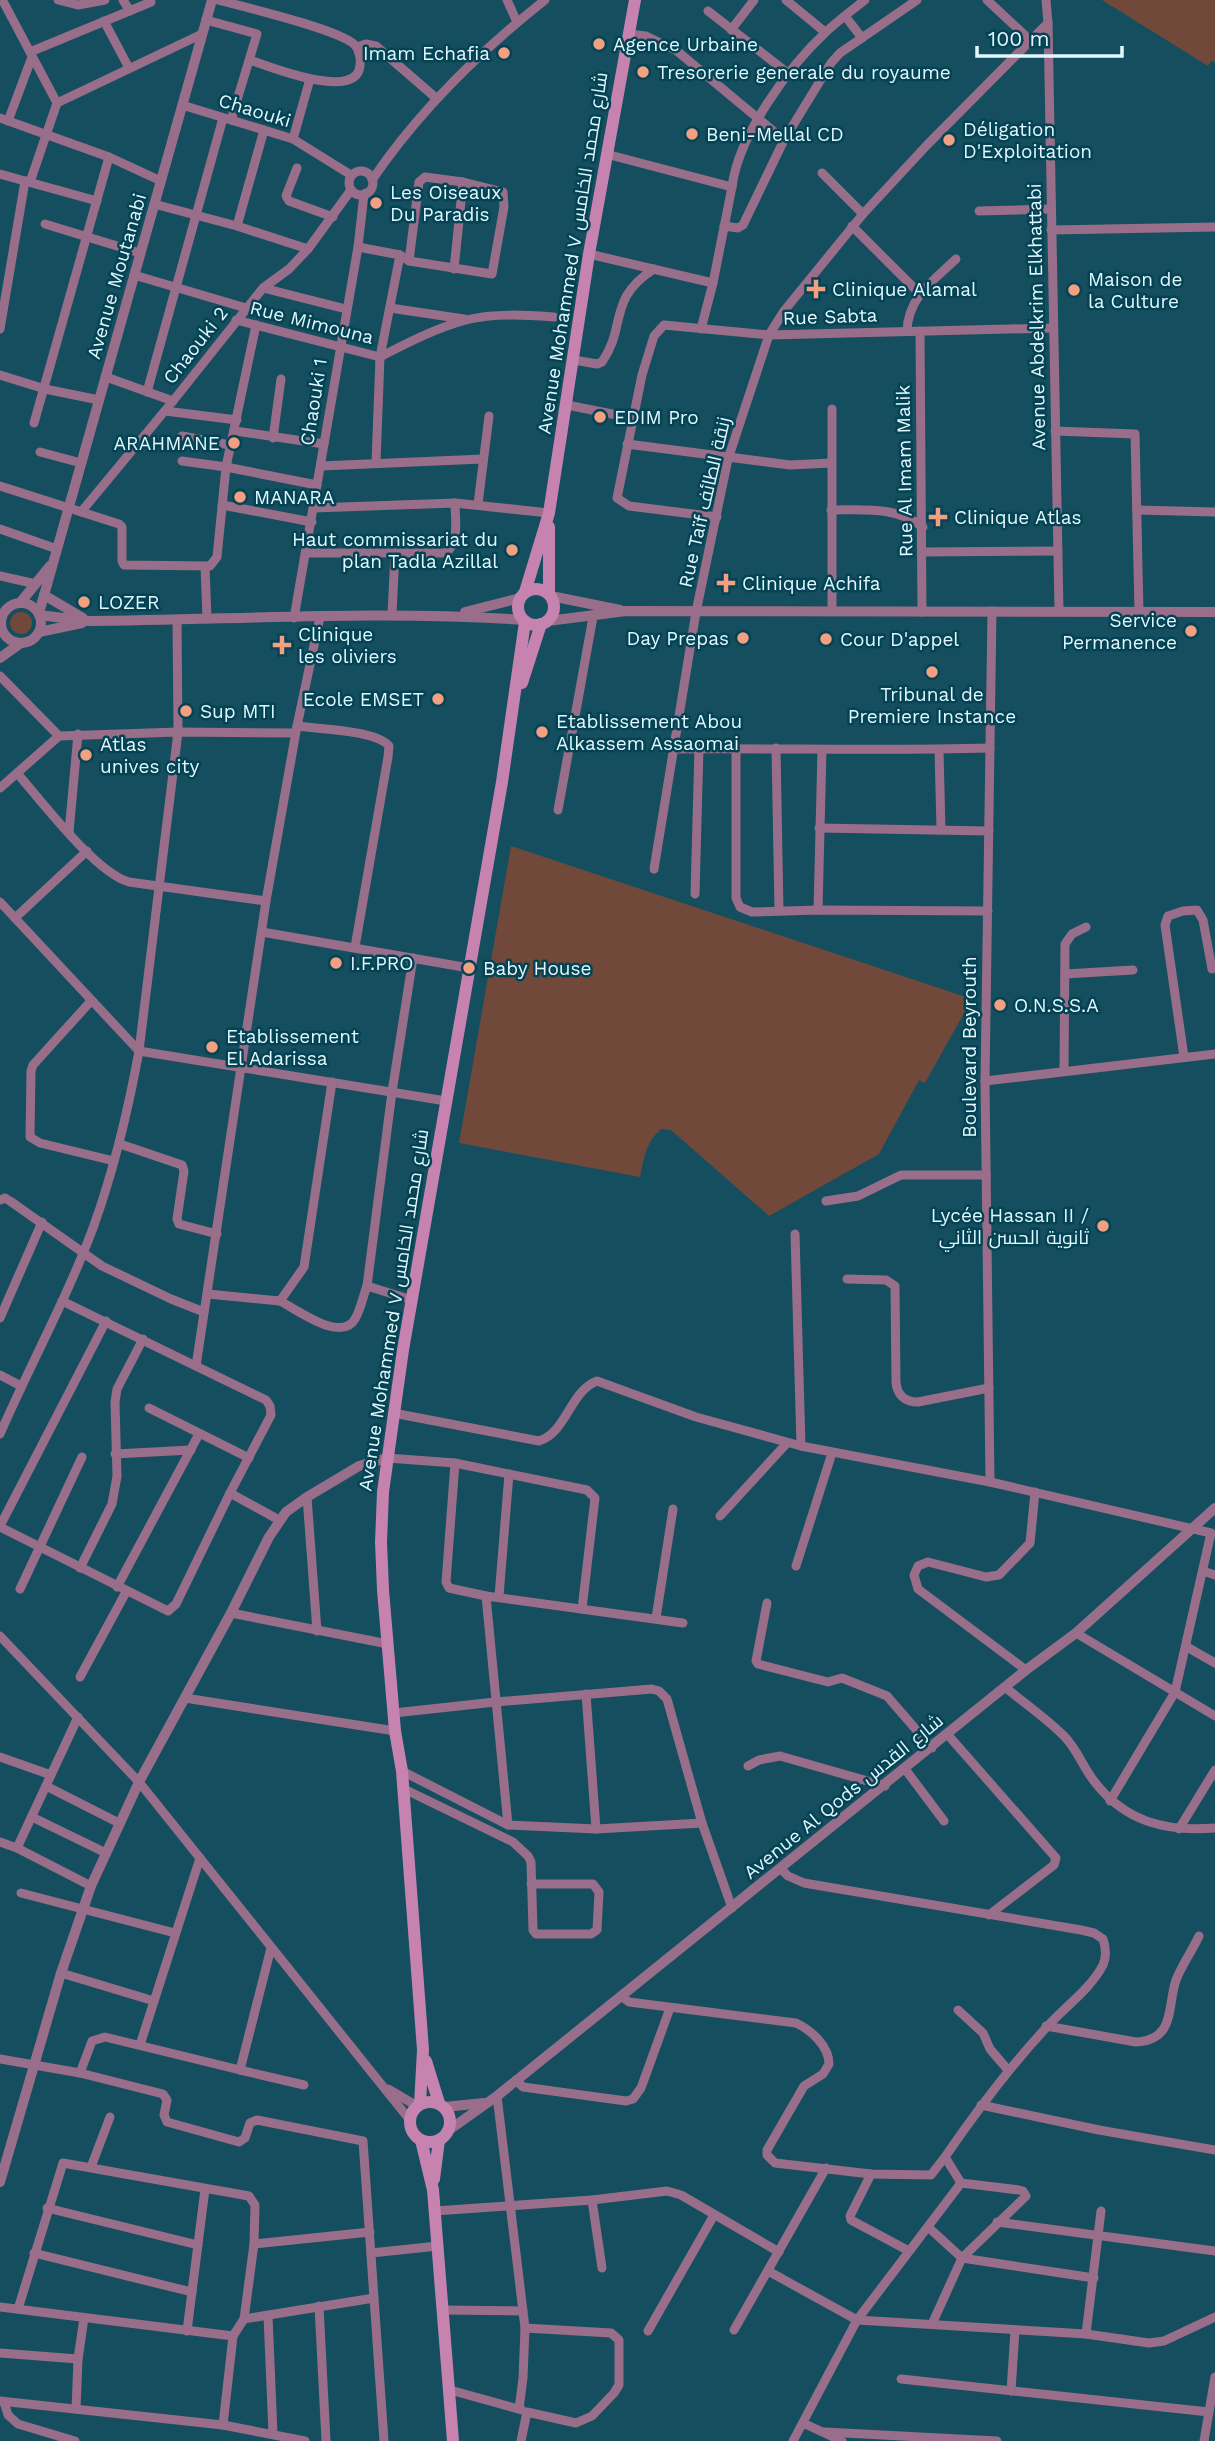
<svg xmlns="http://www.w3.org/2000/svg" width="1215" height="2441" viewBox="0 0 1215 2441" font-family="'Work Sans',Cairo,sans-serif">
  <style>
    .green { fill: #71493b }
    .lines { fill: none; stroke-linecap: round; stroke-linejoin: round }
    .minor { stroke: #996e8a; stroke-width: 9 }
    .tertiary { stroke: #996e8a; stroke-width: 10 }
    .secondary { stroke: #c683af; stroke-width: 12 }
    .poi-dot { fill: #f39f82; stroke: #044353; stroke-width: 2.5 }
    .labels { text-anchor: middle; stroke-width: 5; stroke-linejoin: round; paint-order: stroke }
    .poi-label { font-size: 19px; fill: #e2f7fe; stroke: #044353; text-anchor: start }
    .street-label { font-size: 19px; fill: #e2f7fe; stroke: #044353 }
  </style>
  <rect width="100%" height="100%" fill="#154e5e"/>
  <g class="green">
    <polygon points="1102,0 1215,0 1215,62 1211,61 1208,66"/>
    <circle cx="21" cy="623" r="11"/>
    <path d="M511 846 972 999 925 1083 919 1080 879 1154 769 1216 671 1130 661 1129C646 1142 644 1158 640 1177L459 1143Z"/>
  </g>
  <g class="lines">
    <g class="minor">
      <polyline points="58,0 78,5 105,0"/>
      <polyline points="123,0 130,11"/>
      <path d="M218 0C244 7 339 29 355 45 359 50 361 59 360 65 358 102 270 67 250 60"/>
      <polyline points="507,0 517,22"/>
      <polyline points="786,0 825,32"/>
      <polyline points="987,0 1030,40"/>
      <polyline points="4,3 57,103"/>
      <polyline points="708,11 789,74"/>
      <polyline points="845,16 862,38"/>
      <polyline points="206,20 257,34 231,120"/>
      <polyline points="104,21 129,68"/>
      <polyline points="1048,23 1059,610"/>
      <polyline points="731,30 754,0"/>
      <polyline points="628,34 646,36 677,51 784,140"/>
      <polyline points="357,47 366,44 376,46 436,98"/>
      <polyline points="30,52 151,2"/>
      <polyline points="182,105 293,139 351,175"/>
      <polyline points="0,118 109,157 161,181"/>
      <polyline points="8,121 32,57"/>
      <polyline points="293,139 310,79"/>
      <path d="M606 154 732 187C738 136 789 66 827 31 839 20 852 10 865 0"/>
      <polyline points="297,168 286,196 289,201 333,217"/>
      <circle cx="361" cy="183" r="12"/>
      <polyline points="822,173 863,214"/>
      <polyline points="0,174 97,201"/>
      <path d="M372 180C419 111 479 52 545 0"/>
      <polyline points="30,182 57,103 202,34"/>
      <polyline points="154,204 237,226 308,249"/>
      <polyline points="979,211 1051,209"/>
      <polyline points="45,224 140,253"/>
      <polyline points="237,226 264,130"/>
      <polyline points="724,226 738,228 743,225 784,140 831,63 840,53 917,0"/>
      <polyline points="852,226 920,294"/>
      <polyline points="1051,230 1215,227"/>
      <polyline points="358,247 400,255 409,261 492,274 504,207 503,192 463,182 425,177 419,182 409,261"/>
      <polyline points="589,254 713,283"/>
      <polyline points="454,269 463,182"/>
      <polyline points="134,275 246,308"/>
      <polyline points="263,288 346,309"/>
      <polyline points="390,308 464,319"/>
      <path d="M236 320 380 357C407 343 436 328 466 320 494 313 525 315 554 317"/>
      <polyline points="0,329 25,181"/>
      <polyline points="701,329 713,283 732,187"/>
      <path d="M907 331C908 297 933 281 956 259"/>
      <polyline points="920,331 922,612"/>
      <path d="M574 360 597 364 602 362C627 326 607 299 654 269"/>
      <polyline points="0,375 45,389 99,400"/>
      <polyline points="106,377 173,401"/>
      <polyline points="147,392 223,118"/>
      <polyline points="567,405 632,418"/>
      <polyline points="165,411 237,420"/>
      <polyline points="34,423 109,157"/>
      <polyline points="235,431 324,444"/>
      <polyline points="1055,431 1135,434 1139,611"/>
      <polyline points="182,436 230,445"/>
      <polyline points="273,438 281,379"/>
      <polyline points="627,444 790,465 831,463"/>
      <polyline points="40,452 81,463"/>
      <polyline points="182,461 226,467 317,485"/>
      <polyline points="376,463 380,357 400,255"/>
      <polyline points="321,466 483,459"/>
      <polyline points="0,486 119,524 122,527 122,561 124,565 210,566 217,557 226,467 256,325"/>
      <polyline points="478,504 489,416"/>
      <polyline points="222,505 312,522"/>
      <polyline points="314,508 455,503 549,513"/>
      <path d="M831 510C864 510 896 506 923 527"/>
      <polyline points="1137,510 1215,512"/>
      <polyline points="81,512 173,401 263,288 289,269 308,249 351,190"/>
      <polyline points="717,517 629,506 617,498 642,375 654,336 664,325 769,335 1053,328"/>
      <polyline points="0,529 57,549"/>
      <polyline points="923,552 1058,551"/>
      <path d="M307 553H445C460 544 455 518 455 503"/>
      <polyline points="205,566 207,619"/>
      <polyline points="0,576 36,584"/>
      <polyline points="832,611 832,409"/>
      <polyline points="392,614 395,553"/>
      <polyline points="294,618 358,247 364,194 366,193"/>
      <polyline points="0,676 59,736"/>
      <path d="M297 726C317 729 376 730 389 746L388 757 355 947"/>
      <polyline points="736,748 736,898 740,907 752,912 818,910 988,911"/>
      <polyline points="776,748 779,911"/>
      <path d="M674 749C779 748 885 751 990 748"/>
      <polyline points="939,750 941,830"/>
      <path d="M17 773C42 802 95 872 129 882L266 901"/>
      <polyline points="0,788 59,736 178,732 295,733"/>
      <polyline points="558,810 593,617"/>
      <polyline points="819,828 989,831"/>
      <polyline points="69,832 78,734"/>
      <polyline points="654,869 696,612 728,459 769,335 784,311 863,214 927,145 1048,23 1046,0"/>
      <polyline points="695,894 699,748"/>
      <polyline points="0,902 139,1051 446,1101"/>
      <polyline points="818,910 822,750"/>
      <polyline points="15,918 87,851"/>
      <polyline points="262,932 469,968"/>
      <polyline points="1065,974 1133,970"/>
      <polyline points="91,1001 33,1065 31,1071 30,1137 40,1143 114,1161"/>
      <polyline points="1184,1057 1165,925 1168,916 1183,911 1197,910 1203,920 1212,969"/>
      <polyline points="1064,1071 1065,944 1072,934 1086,927"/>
      <polyline points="985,1081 1215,1054"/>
      <polyline points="120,1144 182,1165 184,1171 177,1219 179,1224 217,1234"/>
      <polyline points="0,1200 5,1198 10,1201 102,1266 171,1299 204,1312"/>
      <polyline points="826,1201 858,1196 901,1175 986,1175"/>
      <polyline points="795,1234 801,1446"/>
      <path d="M847 1279 886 1280 895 1286 896 1382C897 1395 905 1402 918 1402L989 1388"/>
      <polyline points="208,1294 280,1301 304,1267 332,1082"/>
      <polyline points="412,1300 367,1286 392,1092 413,958"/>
      <polyline points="62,1301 266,1400 270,1406 271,1415 230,1493 279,1520"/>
      <path d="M280 1301C298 1310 341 1343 355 1319 361 1309 363 1296 367 1286"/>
      <polyline points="0,1318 42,1222"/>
      <polyline points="196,1366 266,901 297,726 320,617"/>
      <polyline points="0,1375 21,1386"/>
      <polyline points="149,1408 249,1458"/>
      <path d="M393 1413 539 1441C567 1432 570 1391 597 1381L696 1417 801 1446 990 1482 1211 1533 1175 1692 1110 1801"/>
      <path d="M0 1434C30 1365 67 1298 93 1228 114 1170 128 1111 139 1051L178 732 177 620"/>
      <polyline points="115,1454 191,1450"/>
      <polyline points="387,1458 455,1463 587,1490 595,1498 582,1609"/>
      <polyline points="455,1463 446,1582 449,1588 486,1596 683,1623"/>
      <polyline points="990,1482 985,1081 992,611"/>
      <polyline points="307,1497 317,1631"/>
      <polyline points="720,1516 787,1443"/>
      <polyline points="0,1526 106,1321"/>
      <polyline points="0,1527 168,1611 176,1604 230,1493"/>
      <polyline points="796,1566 832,1453"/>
      <polyline points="80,1568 112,1504 117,1476 115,1402 117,1389 143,1339"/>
      <polyline points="1203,1571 1215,1575"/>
      <polyline points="117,1587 199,1434"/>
      <polyline points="20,1589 82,1457"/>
      <polyline points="486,1596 508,1825"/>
      <polyline points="499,1596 509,1474"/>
      <polyline points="767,1603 756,1661 758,1664 828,1682 842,1678 887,1696 932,1748"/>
      <polyline points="231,1613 388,1644"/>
      <polyline points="656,1618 673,1509"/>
      <polyline points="1076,1633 1215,1716"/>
      <polyline points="0,1636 139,1782 409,2119"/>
      <polyline points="1187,1647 1215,1663"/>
      <polyline points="1026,1670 918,1589 914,1575 918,1566 928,1562 986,1577 999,1575 1030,1543 1035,1492"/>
      <polyline points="80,1677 126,1592"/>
      <path d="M1005 1687C1024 1703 1046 1718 1064 1736 1077 1749 1083 1767 1094 1781 1125 1822 1166 1832 1215 1828"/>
      <polyline points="586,1694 596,1829"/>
      <polyline points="185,1698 395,1731"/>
      <polyline points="394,1713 495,1702 652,1689 659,1691 667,1699 702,1823 732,1908"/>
      <polyline points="948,1735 1056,1858 1054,1865 989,1915"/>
      <polyline points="0,1757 51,1775"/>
      <polyline points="748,1766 759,1760 780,1756 885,1786"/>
      <polyline points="905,1769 944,1821"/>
      <polyline points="402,1771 508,1825 596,1829 702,1823"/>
      <polyline points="46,1786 119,1823"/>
      <polyline points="402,1788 513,1842 528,1856 531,1862 533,1930 536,1934 591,1934 597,1930 599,1892 593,1884 531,1884"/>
      <polyline points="32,1817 106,1853"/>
      <polyline points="1179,1829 1215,1770"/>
      <polyline points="0,1842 17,1848 91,1886"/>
      <polyline points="17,1848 78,1717"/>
      <path d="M781 1869 788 1876 804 1883 1081 1930 1094 1933 1103 1939C1106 1948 1107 1956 1103 1965 1090 1990 1063 2008 1045 2029 1008 2069 976 2112 945 2157L961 2183"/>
      <polyline points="21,1893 175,1933"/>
      <polyline points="61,1973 154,2001"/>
      <path d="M621 1996 629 2002 796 2023C811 2030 829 2046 829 2064L823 2074 804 2086 767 2150V2155L775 2163 871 2174 931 2175 945 2157"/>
      <polyline points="958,2010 983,2033 990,2049 1008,2070"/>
      <path d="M1046 2026 1136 2042C1176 2040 1167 2006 1176 1980 1182 1965 1192 1951 1199 1936"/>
      <polyline points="140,2045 200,1858"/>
      <polyline points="0,2059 80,2073 163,2094 167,2100 164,2115 167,2122 239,2142 245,2138 250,2123 257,2120 363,2141 384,2441"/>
      <polyline points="240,2070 304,2085"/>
      <polyline points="80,2073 92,2041 105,2037 240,2070 271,1948"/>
      <polyline points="516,2080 523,2087 626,2101 633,2099 641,2088 670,2008"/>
      <polyline points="388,2089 417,2106"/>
      <polyline points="497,2096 525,2328 523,2378 519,2409"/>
      <polyline points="981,2105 1099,2130 1215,2150"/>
      <polyline points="91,2167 110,2117"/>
      <polyline points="871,2174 850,2216 851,2220 909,2251"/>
      <polyline points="592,2200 602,2268"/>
      <polyline points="47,2208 198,2245"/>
      <polyline points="435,2211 592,2200 667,2191 681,2195 779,2252"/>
      <polyline points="997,2222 1215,2251"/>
      <polyline points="928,2227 962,2258 1094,2278"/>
      <polyline points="254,2244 370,2232"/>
      <polyline points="34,2253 192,2292"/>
      <polyline points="371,2253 438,2246"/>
      <polyline points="768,2271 857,2320 1086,2334 1149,2343 1164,2341 1215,2317"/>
      <polyline points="319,2306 326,2441"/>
      <polyline points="0,2307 233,2336"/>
      <polyline points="18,2309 63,2163 249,2196 255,2205 254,2244 244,2319 233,2336 223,2425"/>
      <polyline points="443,2310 523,2311"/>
      <polyline points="268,2316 273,2434"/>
      <polyline points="244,2319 374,2298"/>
      <polyline points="932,2324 962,2258 1026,2196 1023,2191 1019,2190 961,2183"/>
      <polyline points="734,2330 826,2168"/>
      <polyline points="187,2331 205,2189"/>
      <polyline points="648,2331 714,2215"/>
      <polyline points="1086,2334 1101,2211"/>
      <polyline points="0,2353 78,2359"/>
      <polyline points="901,2379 1209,2412"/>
      <polyline points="450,2390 522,2410"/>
      <polyline points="1011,2391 1015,2330"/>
      <polyline points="0,2401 223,2425 305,2441"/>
      <polyline points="4,2402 8,2415 18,2424 75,2441"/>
      <polyline points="76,2409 78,2359 84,2318"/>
      <polyline points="803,2423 842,2441"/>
      <polyline points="825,2432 997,2441"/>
      <polyline points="521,2441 527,2412 576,2423 592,2416 614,2393 619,2385 619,2340 611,2333 525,2328"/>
      <polyline points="793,2441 857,2320 961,2183"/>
      <polyline points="1204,2441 1215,2377"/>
    </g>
    <g class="tertiary">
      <polyline points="44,595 83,618"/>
      <polyline points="551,596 620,610"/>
      <circle cx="21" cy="623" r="20"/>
      <polyline points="20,603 50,566"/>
      <polyline points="465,612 520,598"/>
      <polyline points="39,613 212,0"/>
      <path d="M39 615 88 621C233 620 379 610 524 620"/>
      <polyline points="548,621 626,611 1215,612"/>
      <polyline points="39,632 82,623"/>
      <polyline points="0,658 21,643"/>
      <polyline points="444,2107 484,2103"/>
      <polyline points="449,2130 497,2096 1026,1670 1076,1633 1215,1508"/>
      <polyline points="0,2182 61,1973 91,1886 139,1782 231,1613 269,1537 286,1512 307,1497 359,1466 387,1458"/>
    </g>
    <g class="secondary">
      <circle cx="536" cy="607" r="18"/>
      <polyline points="525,592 549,513 589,254 635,0"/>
      <polyline points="549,593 549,527"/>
      <polyline points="522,683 541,624"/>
      <polyline points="426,2061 439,2103"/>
      <circle cx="430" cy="2122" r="20"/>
      <polyline points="420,2104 423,2050 402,1771 395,1731 383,1590 381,1542 383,1492 403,1350 502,782 525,622"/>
      <polyline points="421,2140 433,2190 453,2441"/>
      <polyline points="434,2179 439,2140"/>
    </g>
  </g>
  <g class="poi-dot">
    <circle cx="599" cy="44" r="7"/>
    <circle cx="504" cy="53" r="7"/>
    <circle cx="643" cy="72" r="7"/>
    <circle cx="692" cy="134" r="7"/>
    <circle cx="949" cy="140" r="7"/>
    <circle cx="376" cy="203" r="7"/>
    <path d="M812.5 278.5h7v7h7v7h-7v7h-7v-7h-7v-7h7z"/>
    <circle cx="1074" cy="290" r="7"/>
    <circle cx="600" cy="417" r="7"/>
    <circle cx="234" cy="443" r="7"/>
    <circle cx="240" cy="497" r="7"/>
    <path d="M934.5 506.5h7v7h7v7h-7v7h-7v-7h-7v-7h7z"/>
    <circle cx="512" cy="550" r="7"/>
    <path d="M722.5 572.5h7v7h7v7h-7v7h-7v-7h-7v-7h7z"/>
    <circle cx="84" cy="602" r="7"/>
    <circle cx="1191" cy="631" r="7"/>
    <circle cx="743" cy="638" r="7"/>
    <circle cx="826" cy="639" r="7"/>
    <path d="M278.5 634.5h7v7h7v7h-7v7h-7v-7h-7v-7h7z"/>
    <circle cx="932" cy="672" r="7"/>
    <circle cx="438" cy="699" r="7"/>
    <circle cx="186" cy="711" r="7"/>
    <circle cx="542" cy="732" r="7"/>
    <circle cx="86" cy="755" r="7"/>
    <circle cx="336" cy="963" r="7"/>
    <circle cx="469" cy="968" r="7"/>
    <circle cx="1000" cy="1005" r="7"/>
    <circle cx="212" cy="1047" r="7"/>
    <circle cx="1103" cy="1226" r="7"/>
  </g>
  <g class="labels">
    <g class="poi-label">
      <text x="613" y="51">Agence Urbaine</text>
      <text x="490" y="60" text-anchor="end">Imam Echafia</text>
      <text x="657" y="79">Tresorerie generale du royaume</text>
      <text x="963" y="136">Déligation<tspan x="963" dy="22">D'Exploitation</tspan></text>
      <text x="706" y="141">Beni-Mellal CD</text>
      <text x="390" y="199">Les Oiseaux<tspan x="390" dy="22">Du Paradis</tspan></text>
      <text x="1088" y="286">Maison de<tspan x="1088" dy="22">la Culture</tspan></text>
      <text x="832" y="296">Clinique Alamal</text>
      <text x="614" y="424">EDIM Pro</text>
      <text x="220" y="450" text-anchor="end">ARAHMANE</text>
      <text x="254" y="504">MANARA</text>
      <text x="954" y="524">Clinique Atlas</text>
      <text x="498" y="546" text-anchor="end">Haut commissariat du<tspan x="498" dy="22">plan Tadla Azillal</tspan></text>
      <text x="742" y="590">Clinique Achifa</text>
      <text x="98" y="609">LOZER</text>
      <text x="1177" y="627" text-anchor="end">Service<tspan x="1177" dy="22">Permanence</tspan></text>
      <text x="298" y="641">Clinique<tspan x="298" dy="22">les oliviers</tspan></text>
      <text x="729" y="645" text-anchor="end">Day Prepas</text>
      <text x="840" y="646">Cour D'appel</text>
      <text x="932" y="701" text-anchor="middle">Tribunal de<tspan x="932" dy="22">Premiere Instance</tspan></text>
      <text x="424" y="706" text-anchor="end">Ecole EMSET</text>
      <text x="200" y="718">Sup MTI</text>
      <text x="556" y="728">Etablissement Abou<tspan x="556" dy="22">Alkassem Assaomai</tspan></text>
      <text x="100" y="751">Atlas<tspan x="100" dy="22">unives city</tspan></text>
      <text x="350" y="970">I.F.PRO</text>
      <text x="483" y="975">Baby House</text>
      <text x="1014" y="1012">O.N.S.S.A</text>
      <text x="226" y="1043">Etablissement<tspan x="226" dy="22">El Adarissa</tspan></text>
      <text x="1089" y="1222" text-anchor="end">Lycée Hassan II /<tspan x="1089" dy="22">ثانوية الحسن الثاني</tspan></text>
    </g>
    <g class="street-label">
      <text transform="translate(255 110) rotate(17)" y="7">Chaouki</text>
      <text transform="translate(572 253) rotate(-81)" y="7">Avenue Mohammed V شارع محمد الخامس</text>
      <text transform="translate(116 276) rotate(-74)" y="7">Avenue Moutanabi</text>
      <text transform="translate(830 316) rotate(-2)" y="7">Rue Sabta</text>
      <text transform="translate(1036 317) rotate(-91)" y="7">Avenue Abdelkrim Elkhattabi</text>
      <text transform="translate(312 322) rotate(14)" y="7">Rue Mimouna</text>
      <text transform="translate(195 345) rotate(-52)" y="7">Chaouki 2</text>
      <text transform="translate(313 402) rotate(-81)" y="7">Chaouki 1</text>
      <text transform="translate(904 471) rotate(-91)" y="7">Rue Al Imam Malik</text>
      <text transform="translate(704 502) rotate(-77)" y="7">Rue Taïf زنقة الطائف</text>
      <text transform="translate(969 1047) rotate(-90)" y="7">Boulevard Beyrouth</text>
      <text transform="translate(393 1310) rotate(-81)" y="7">Avenue Mohammed V شارع محمد الخامس</text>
      <text transform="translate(843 1796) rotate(-39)" y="7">Avenue Al Qods شارع القدس</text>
    </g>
  </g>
  <path d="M977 46v10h145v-10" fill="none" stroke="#e2f7fe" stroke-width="3.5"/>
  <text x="988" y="46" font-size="21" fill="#e2f7fe" stroke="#044353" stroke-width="5" paint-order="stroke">100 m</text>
</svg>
